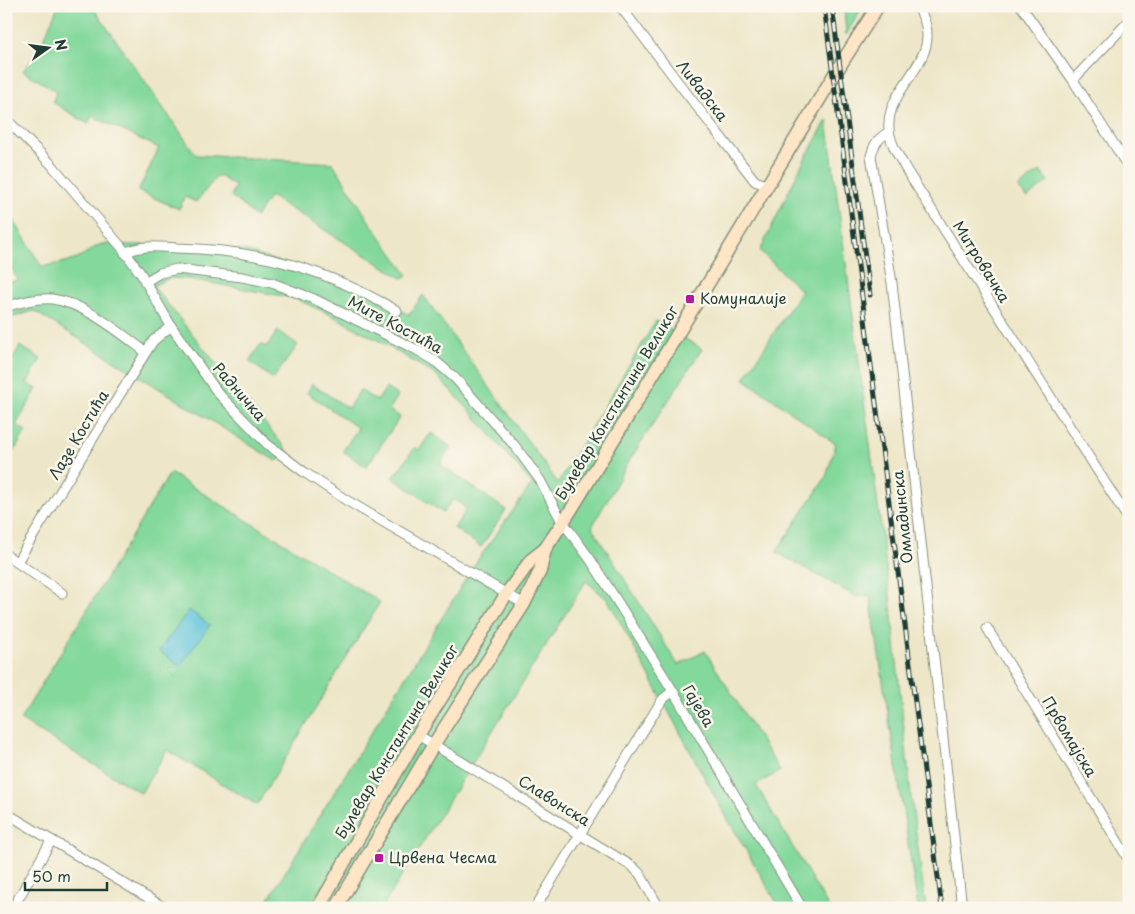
<svg xmlns="http://www.w3.org/2000/svg" width="1135" height="914" viewBox="0 0 1135 914" font-family="'Playpen Sans',sans-serif">
  <style>
    .green { fill: #83d89c; stroke: #518a68 }
    .water { fill: #5dc4db; stroke: #3e8088 }
    .lines { fill: none; stroke-linecap: round; stroke-linejoin: round }
    .street-casing { stroke: #86927e; stroke-width: 11 }
    .secondary-casing { stroke: #86927e; stroke-width: 15 }
    .street { stroke: #fff; stroke-width: 9 }
    .secondary { stroke: #fde5c5; stroke-width: 12 }
    .rail-casing { stroke: #1f3d34; stroke-width: 5 }
    .rail { stroke: #fbf7ec; stroke-width: 3; stroke-dasharray: 9; stroke-linecap: butt }
    .poi-dot { fill: #b5179e; stroke: #fbf7ec; stroke-width: 2 }
    .labels { text-anchor: middle; stroke-width: 5; stroke-linejoin: round; paint-order: stroke }
    .street-label { font-size: 15px; fill: #1f3d34; stroke: #fbf7ec }
    .poi-label { font-size: 15px; fill: #1f3d34; stroke: #fbf7ec; text-anchor: start }
  </style>
  <rect width="100%" height="100%" fill="#fbf7ec"/>
  <filter id="ink" filterUnits="userSpaceOnUse"><feTurbulence type="fractalNoise" baseFrequency=".02" numOctaves="2"/><feDisplacementMap in="SourceGraphic" scale="10" xChannelSelector="R" yChannelSelector="G"/><feConvolveMatrix kernelMatrix="1 2 1 2 8 2 1 2 1" color-interpolation-filters="sRGB"/></filter>
  <filter id="wash" filterUnits="userSpaceOnUse"><feTurbulence type="fractalNoise" baseFrequency=".0096" numOctaves="4" result="noise"/><feDisplacementMap in="SourceGraphic" scale="20" xChannelSelector="R" yChannelSelector="G"/><feGaussianBlur stdDeviation="1.12" result="paint"/><feColorMatrix in="noise" values="0 0 0 0 0 0 0 0 0 0 0 0 0 0 0 0 0 1.4 0 .05"/><feComposite in="paint" operator="in"/></filter>
  <g filter="url(#wash)">
    <rect width="100%" height="100%" fill="#ede6c8"/>
    <g class="green">
      <polygon points="58,6 92,6 196,155 333,163 369,221 408,275 402,278 270,196 256,217 231,196 235,186 218,175 196,202 185,197 179,209 138,191 159,148 92,116 88,124 53,102 56,91 23,71 39,50"/>
      <polygon points="844,6 863,6 846,35"/>
      <polygon points="827,120 890,596 911,796 926,908 918,908 870,596 855,596 776,552 826,477 836,444 744,379 801,291 760,251 802,164"/>
      <polygon points="1040,171 1048,181 1027,198 1018,188"/>
      <polygon points="6,207 42,267 74,260 101,244 181,246 246,251 361,289 409,315 423,295 558,483 656,321 702,349 629,461 592,527 678,665 705,651 780,771 756,785 829,908 780,908 720,806 608,600 586,581 382,908 263,908 477,561 532,484 472,413 437,376 385,344 331,315 294,298 189,279 169,278 153,286 290,454 276,461 34,311 6,319 6,283 18,280 6,260"/>
      <polygon points="278,331 298,345 273,379 249,361 261,344 266,347"/>
      <polygon points="20,346 41,359 27,383 37,389 16,425 26,431 13,453 6,449 6,358 11,361"/>
      <polygon points="312,384 348,408 360,390 377,401 386,388 398,396 389,410 400,417 366,467 343,451 358,428 307,393"/>
      <polygon points="431,433 451,447 440,464 506,510 481,547 454,528 467,509 453,499 443,513 393,478 415,447 419,450"/>
      <polygon points="170,473 380,602 257,805 167,750 141,793 20,720"/>
    </g>
    <polygon class="water" points="189,610 210,625 180,666 159,651"/>
  </g>
  <g filter="url(#ink)">
    <g class="lines">
      <defs>
        <g id="street">
          <polyline points="620,6 677,81 755,181 768,186"/>
          <path d="M917 6C952 58 885 83 889 129 890 144 900 158 907 171L1129 520"/>
          <polyline points="1021,6 1073,80 1129,168"/>
          <polyline points="1073,80 1129,21"/>
          <polyline points="6,119 51,164 123,249 141,274 171,326 218,393 267,444 304,472 346,500 524,604"/>
          <path d="M889 132C878 138 874 144 871 156L892 283 962 908"/>
          <path d="M125 253C141 244 160 247 177 248 261 250 325 269 397 311"/>
          <polyline points="145,282 160,273 177,269 242,277 272,283 314,299 417,350 434,360 455,378 515,446 540,480 560,518 590,559 617,601 673,691 802,908"/>
          <path d="M6 307C21 302 37 298 52 299 85 303 120 333 146 352"/>
          <polyline points="6,555 62,593"/>
          <polyline points="17,562 146,352 153,341 171,326"/>
          <polyline points="987,628 1129,860"/>
          <polyline points="418,735 633,867 640,874 659,908"/>
          <polyline points="6,813 165,908"/>
          <polyline points="13,908 51,841"/>
          <polyline points="535,908 662,700 673,691"/>
        </g>
        <g id="secondary">
          <polyline points="318,908 418,735 507,593 531,560 545,549 571,510 839,67 878,6"/>
          <polyline points="336,908 434,744 524,604 540,571 545,549"/>
        </g>
      </defs>
      <use href="#street" class="street-casing"/>
      <use href="#secondary" class="secondary-casing"/>
      <use href="#street" class="street"/>
      <use href="#secondary" class="secondary"/>
      <defs>
        <g id="rail">
          <polyline points="824,6 942,908"/>
          <polyline points="832,6 870,295"/>
        </g>
      </defs>
      <use href="#rail" class="rail-casing"/>
      <use href="#rail" class="rail"/>
    </g>
  </g>
  <g class="poi-dot">
    <rect x="685" y="294" width="10" height="10" rx="2.5"/>
    <rect x="374" y="853" width="10" height="10" rx="2.5"/>
  </g>
  <g class="labels">
    <g class="street-label">
      <text transform="translate(702 91) rotate(52)" y="5">Ливадска</text>
      <text transform="translate(981 262) rotate(58)" y="5">Митровачка</text>
      <text transform="translate(395 325) rotate(28)" y="5">Мите Костића</text>
      <text transform="translate(239 392) rotate(49)" y="5">Радничка</text>
      <text transform="translate(617 403) rotate(-59)" y="5">Булевар Константина Великог</text>
      <text transform="translate(79 435) rotate(-59)" y="5">Лазе Костића</text>
      <text transform="translate(903 517) rotate(-96)" y="5">Омладинска</text>
      <text transform="translate(698 706) rotate(59)" y="5">Гајева</text>
      <text transform="translate(1069 737) rotate(59)" y="5">Првомајска</text>
      <text transform="translate(397 742) rotate(-59)" y="5">Булевар Константина Великог</text>
      <text transform="translate(554 801) rotate(32)" y="5">Славонска</text>
    </g>
    <g class="poi-label">
      <text x="700" y="304">Комуналије</text>
      <text x="389" y="863">Црвена Чесма</text>
    </g>
  </g>
  <rect width="1135" height="914" fill="none" stroke="#fbf7ec" stroke-width="25"/>
  <g transform="translate(48 48) rotate(76)" stroke="#fbf7ec" stroke-width="4" paint-order="stroke">
  <path d="M0-4L9 19L0 12L-9 19Z" fill="#1f3d34"/>
  <text y="-8" font-size="14" font-weight="bold" text-anchor="middle" fill="#1f3d34">N</text>
  </g>
  <path d="M25 882v8h82v-8" fill="none" stroke="#1f3d34" stroke-width="2.5"/>
  <text x="32" y="882" font-size="15" fill="#1f3d34" stroke="#fbf7ec" stroke-width="4" paint-order="stroke">50 m</text>
</svg>
